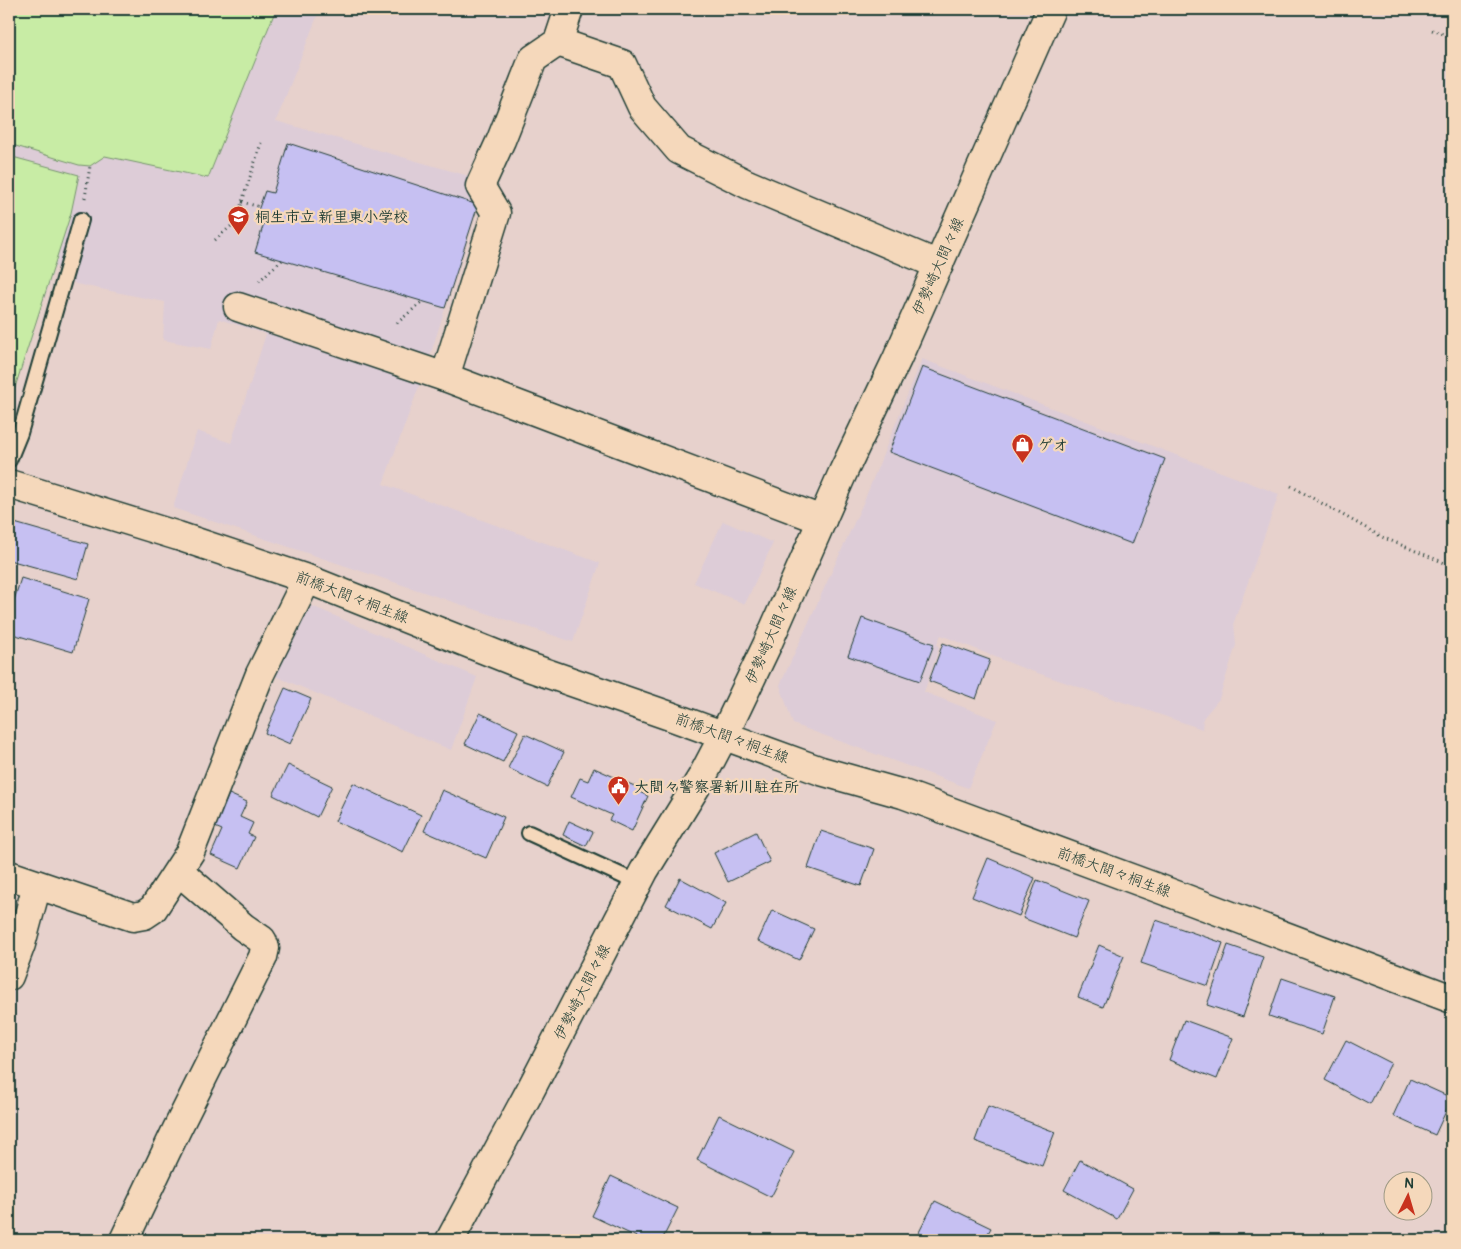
<svg xmlns="http://www.w3.org/2000/svg" width="1461" height="1249" viewBox="0 0 1461 1249" font-family="Pangolin,'Klee One',sans-serif">
  <style>
    .built { fill: #ddccd7 }
    .green { fill: #c8eca5; stroke: #74946c }
    .building { fill: #c6c0f2; stroke: #1f3d34 }
    .lines { fill: none; stroke-linecap: round; stroke-linejoin: round }
    .lane-casing { stroke: #1f3d34; stroke-width: 18 }
    .street-casing { stroke: #1f3d34; stroke-width: 31 }
    .primary-casing { stroke: #1f3d34; stroke-width: 31 }
    .path { stroke: #1f3d34; stroke-width: 3; stroke-dasharray: 1 4; stroke-linecap: butt }
    .lane { stroke: #f5d8bb; stroke-width: 14 }
    .street { stroke: #f5d8bb; stroke-width: 28 }
    .primary { stroke: #f5d8bb; stroke-width: 28 }
    .labels { text-anchor: middle; stroke-width: 4.5; stroke-linejoin: round; paint-order: stroke }
    .poi-label { font-size: 15px; font-weight: bold; fill: #1f3d34; stroke: #f5d8bb; text-anchor: start }
    .street-label { font-size: 15px; fill: #1f3d34; stroke: #f5d8bb }
  </style>
  <rect width="100%" height="100%" fill="#e7d1cc"/>
  <filter id="ink" filterUnits="userSpaceOnUse"><feTurbulence type="fractalNoise" baseFrequency=".02" numOctaves="2"/><feDisplacementMap in="SourceGraphic" scale="10" xChannelSelector="R" yChannelSelector="G"/><feConvolveMatrix kernelMatrix="1 2 1 2 8 2 1 2 1" color-interpolation-filters="sRGB"/></filter>
  <g filter="url(#ink)">
    <g class="built">
      <polygon points="9,9 320,9 276,121 469,176 478,205 429,359 383,484 600,563 573,642 173,508 197,431 231,443 266,334 219,319 211,349 163,340 165,302 76,284 55,266 9,406"/>
      <polygon points="922,359 1279,494 1234,622 1236,645 1219,699 1203,718 1202,729 1020,667 941,635 937,644 939,648 924,692 997,720 968,788 793,724 780,685 864,501"/>
      <polygon points="723,521 773,543 745,604 694,583"/>
      <polygon points="305,603 477,677 451,750 275,676"/>
    </g>
    <g class="green">
      <polygon points="9,9 276,9 208,178 105,156 90,166 79,165 9,144"/>
      <polygon points="9,156 79,175 71,213 9,406"/>
    </g>
    <g class="building">
      <polygon points="288,143 478,205 445,308 255,252 264,223 255,219 265,191 273,193"/>
      <polygon points="922,367 1165,459 1132,544 889,452"/>
      <polygon points="11,522 88,544 78,579 9,560 9,530"/>
      <polygon points="21,578 89,599 73,652 9,633 9,616"/>
      <polygon points="862,618 934,644 920,681 848,656"/>
      <polygon points="943,643 990,660 976,699 929,681"/>
      <polygon points="285,688 311,699 290,744 265,733"/>
      <polygon points="480,713 518,731 503,762 465,744"/>
      <polygon points="525,734 564,752 547,787 508,768"/>
      <polygon points="288,765 332,786 317,817 273,795"/>
      <polygon points="594,768 639,788 637,791 648,796 632,831 609,820 612,815 571,797 580,778 588,781"/>
      <polygon points="353,783 421,815 403,852 335,821"/>
      <polygon points="442,790 504,817 486,858 424,831"/>
      <polygon points="229,794 247,802 240,817 253,823 248,834 254,837 240,868 211,855 222,830 215,827"/>
      <polygon points="569,821 593,832 586,846 563,835"/>
      <polygon points="821,831 874,849 861,886 808,868"/>
      <polygon points="756,832 770,862 728,882 714,853"/>
      <polygon points="988,858 1035,878 1019,916 972,897"/>
      <polygon points="680,878 726,903 712,929 666,905"/>
      <polygon points="1037,880 1089,901 1074,938 1023,918"/>
      <polygon points="772,910 814,929 799,960 758,941"/>
      <polygon points="1156,920 1223,943 1208,986 1141,963"/>
      <polygon points="1099,945 1124,956 1103,1007 1078,997"/>
      <polygon points="1228,945 1263,957 1243,1017 1207,1005"/>
      <polygon points="1282,978 1335,996 1322,1034 1269,1016"/>
      <polygon points="1184,1020 1233,1038 1217,1079 1169,1060"/>
      <polygon points="1346,1040 1391,1063 1370,1104 1325,1080"/>
      <polygon points="1410,1079 1452,1098 1435,1135 1393,1116"/>
      <polygon points="988,1106 1055,1132 1042,1166 975,1141"/>
      <polygon points="719,1115 794,1152 771,1197 697,1160"/>
      <polygon points="1080,1160 1133,1189 1117,1219 1064,1190"/>
      <polygon points="611,1176 678,1208 662,1240 643,1240 592,1216"/>
      <polygon points="935,1201 991,1228 984,1240 915,1240"/>
    </g>
    <g class="lines">
      <defs>
        <g id="lane">
          <polyline points="9,460 20,433 81,220"/>
          <polyline points="529,833 638,883"/>
        </g>
        <g id="street">
          <polyline points="558,42 622,64 642,107 679,150 747,184 939,265"/>
          <polyline points="238,307 445,377 822,520"/>
          <polyline points="445,377 496,213 480,186 501,140 533,59 558,42 569,9"/>
          <polyline points="9,875 133,917 144,915 153,909 190,852 260,674 307,579"/>
          <polyline points="9,976 21,944 37,885"/>
          <polyline points="124,1240 177,1129 263,957 265,948 262,940 243,927 189,880 180,870"/>
        </g>
        <g id="primary">
          <polyline points="9,484 178,536 307,579 523,665 670,716 821,771 903,794 1160,889 1452,999"/>
          <polyline points="450,1240 531,1089 644,871 702,777 724,735 767,645 844,470 897,359 1051,9"/>
        </g>
      </defs>
      <use href="#lane" class="lane-casing"/>
      <use href="#street" class="street-casing"/>
      <use href="#primary" class="primary-casing"/>
      <g class="path">
        <polyline points="1432,30 1452,37"/>
        <polyline points="85,198 90,166"/>
        <polyline points="242,202 260,207"/>
        <polyline points="215,240 237,221 242,202 261,143"/>
        <polyline points="259,281 282,260"/>
        <polyline points="397,323 423,301"/>
        <polyline points="1291,486 1382,537 1452,566"/>
      </g>
      <use href="#lane" class="lane"/>
      <use href="#street" class="street"/>
      <use href="#primary" class="primary"/>
    </g>
  </g>
  <defs>
    <symbol id="school-pin" viewBox="-11 -11 22 30"><path d="M0 17L-7.5 6A9.5 9.5 0 1 1 7.5 6Z" fill="#c8321e" stroke="#f5d8bb"/><path d="M0-5L7-2L0 1L-7-2ZM-4 1L0 2.5L4 1V4Q0 6-4 4Z" fill="#fff"/></symbol>
    <symbol id="shop-pin" viewBox="-11 -11 22 30"><path d="M0 17L-7.5 6A9.5 9.5 0 1 1 7.5 6Z" fill="#c8321e" stroke="#f5d8bb"/><path d="M-5-2.5h2.3a2.7 3.5 0 0 1 5.4 0H5L5.5 6h-11ZM-1.5-2.5h3a1.5 2.3 0 0 0-3 0Z" fill="#fff"/></symbol>
    <symbol id="civic-pin" viewBox="-11 -11 22 30"><path d="M0 17L-7.5 6A9.5 9.5 0 1 1 7.5 6Z" fill="#c8321e" stroke="#f5d8bb"/><path d="M-.6-6.5H3V-4.5H.6V-3L4-1V1h2V6H-6V1h2V-1L-.6-3ZM-1.2 2.5V6h2.4V2.5Z" fill="#fff"/></symbol>
  </defs>
  <g fill-rule="evenodd">
    <use href="#school-pin" x="226" y="204" width="25" height="34"/>
    <use href="#shop-pin" x="1010" y="432" width="25" height="34"/>
    <use href="#civic-pin" x="606" y="774" width="25" height="34"/>
  </g>
  <g class="labels">
    <g class="poi-label">
      <text x="255" y="222">桐生市立 新里東小学校</text>
      <text x="1038" y="450">ゲオ</text>
      <text x="634" y="792">大間々警察署新川駐在所</text>
    </g>
    <g class="street-label">
      <text transform="translate(938 266) rotate(-66)" y="5">伊勢崎大間々線</text>
      <text transform="translate(352 597) rotate(21)" y="5">前橋大間々桐生線</text>
      <text transform="translate(771 635) rotate(-66)" y="5">伊勢崎大間々線</text>
      <text transform="translate(732 738) rotate(20)" y="5">前橋大間々桐生線</text>
      <text transform="translate(1114 872) rotate(20)" y="5">前橋大間々桐生線</text>
      <text transform="translate(582 992) rotate(-63)" y="5">伊勢崎大間々線</text>
    </g>
  </g>
  <rect width="1461" height="1249" fill="none" stroke="#f5d8bb" stroke-width="30"/>
  <rect x="15" y="15" width="1431" height="1219" fill="none" stroke="#1f3d34" stroke-width="2" filter="url(#ink)"/>
  <g transform="translate(1408 1196) rotate(5)"><circle r="24" fill="#f5d8bb" stroke="#9f9a85"/>
  <path d="M0-4L9 19L0 12L-9 19Z" fill="#c8321e"/>
  <text y="-8" font-size="14" font-weight="bold" text-anchor="middle" fill="#1f3d34">N</text>
  </g>
</svg>
